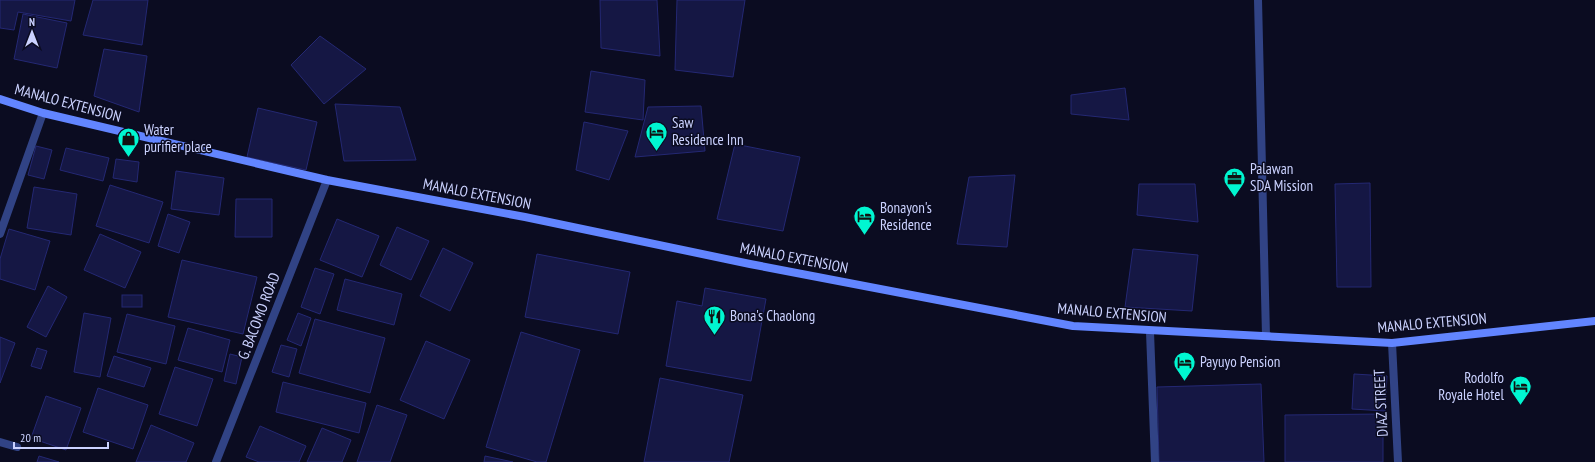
<svg xmlns="http://www.w3.org/2000/svg" width="1595" height="462" viewBox="0 0 1595 462" font-family="'PT Sans Narrow',sans-serif">
  <style>
    .building { fill: #151744; stroke: #242873 }
    .lines { fill: none; stroke-linecap: round; stroke-linejoin: round }
    .street { stroke: #314385; stroke-width: 8 }
    .secondary { stroke: #6285ff; stroke-width: 8 }
    .labels { text-anchor: middle; stroke-width: 3; stroke-linejoin: round; paint-order: stroke }
    .street-label { font-size: 15px; fill: #cbd2ff; stroke: #0b0c21 }
    .poi-label { font-size: 15px; fill: #cbd2ff; stroke: #0b0c21; text-anchor: start }
  </style>
  <rect width="100%" height="100%" fill="#0b0c21"/>
  <g class="building">
    <polygon points="0,0 75,0 71,21 18,12 14,30 0,28"/>
    <polygon points="93,0 148,0 142,45 83,35"/>
    <polygon points="600,0 657,0 660,56 601,48"/>
    <polygon points="677,0 745,0 733,77 675,70"/>
    <polygon points="23,14 67,23 57,68 14,59"/>
    <polygon points="320,36 366,69 324,104 291,65"/>
    <polygon points="104,49 147,56 139,112 94,96"/>
    <polygon points="591,71 645,80 643,120 585,112"/>
    <polygon points="1125,88 1129,120 1071,114 1071,95"/>
    <polygon points="335,104 400,107 416,160 344,161"/>
    <polygon points="701,106 705,151 635,157 648,107"/>
    <polygon points="258,108 317,122 306,170 247,157"/>
    <polygon points="584,122 628,131 609,180 576,170"/>
    <polygon points="735,144 800,157 783,231 717,219"/>
    <polygon points="36,146 52,150 44,179 28,175"/>
    <polygon points="66,148 109,158 103,181 60,170"/>
    <polygon points="116,159 139,162 137,182 113,178"/>
    <polygon points="176,171 224,178 219,215 171,209"/>
    <polygon points="1015,175 1007,247 957,244 969,177"/>
    <polygon points="1370,183 1371,287 1337,287 1335,184"/>
    <polygon points="1139,184 1195,184 1198,222 1137,215"/>
    <polygon points="110,185 163,202 149,243 96,226"/>
    <polygon points="34,187 77,194 71,235 27,228"/>
    <polygon points="236,199 272,199 272,237 235,237"/>
    <polygon points="168,214 190,222 179,253 158,246"/>
    <polygon points="337,219 379,236 362,277 320,260"/>
    <polygon points="397,227 429,241 411,280 380,265"/>
    <polygon points="9,229 50,241 35,290 0,279 0,259"/>
    <polygon points="100,234 141,252 125,288 84,270"/>
    <polygon points="443,248 473,263 450,311 420,296"/>
    <polygon points="1133,249 1198,255 1192,311 1125,307"/>
    <polygon points="537,254 630,272 618,334 525,317"/>
    <polygon points="182,260 257,277 243,334 168,317"/>
    <polygon points="315,268 334,274 320,314 301,307"/>
    <polygon points="345,279 402,294 394,325 337,310"/>
    <polygon points="48,286 67,297 46,337 27,327"/>
    <polygon points="705,288 766,299 751,381 666,366 677,301 702,306"/>
    <rect x="122" y="295" width="20" height="12"/>
    <polygon points="84,313 111,318 100,377 74,372"/>
    <polygon points="298,313 311,318 301,346 287,340"/>
    <polygon points="127,314 175,326 166,364 117,352"/>
    <polygon points="315,319 385,338 370,393 299,373"/>
    <polygon points="188,328 230,340 222,372 178,360"/>
    <polygon points="521,332 580,350 546,462 537,462 486,447"/>
    <polygon points="0,337 15,343 0,383"/>
    <polygon points="426,341 470,360 444,419 400,400"/>
    <polygon points="281,345 297,349 289,377 272,372"/>
    <polygon points="37,348 47,351 41,369 31,366"/>
    <polygon points="230,354 242,357 236,384 224,381"/>
    <polygon points="114,356 151,368 144,387 107,376"/>
    <polygon points="175,367 213,379 197,426 159,414"/>
    <polygon points="1354,374 1387,376 1385,411 1352,409"/>
    <polygon points="660,378 743,395 729,462 644,462"/>
    <polygon points="283,382 366,403 359,433 276,412"/>
    <polygon points="1261,384 1264,462 1159,462 1157,387"/>
    <polygon points="98,388 148,405 133,449 83,432"/>
    <polygon points="46,396 81,408 66,450 31,438"/>
    <polygon points="377,405 407,415 390,462 357,462"/>
    <polygon points="1383,414 1383,462 1285,462 1285,415"/>
    <polygon points="151,425 194,443 186,462 136,462"/>
    <polygon points="260,426 306,446 299,462 259,462 246,457"/>
    <polygon points="322,428 351,440 342,462 307,462"/>
    <polygon points="39,456 59,462 37,462"/>
    <polygon points="485,456 513,462 484,462"/>
  </g>
  <g class="lines">
    <g class="street">
      <polyline points="1258,0 1266,336"/>
      <polyline points="0,234 43,113"/>
      <polyline points="1150,332 1155,462"/>
      <polyline points="1392,343 1398,462"/>
      <polyline points="0,442 17,447"/>
      <polyline points="216,462 327,180"/>
    </g>
    <polyline class="secondary" points="0,99 43,113 327,180 525,217 750,264 1073,326 1392,343 1595,321"/>
  </g>
  <defs>
    <symbol id="hotel-pin" viewBox="-11 -11 22 30"><path d="M0 17L-7.5 6A9.5 9.5 0 1 1 7.5 6Z" fill="#00f6d1" stroke="#0b0c21"/><path d="M-6-4.5h1.5V1H6V5H4.5V3h-9V5H-6ZM-4 0a1.8 1.8 0 1 1 3.6 0ZM.5 0V-2.5h3Q6-2.5 6 0Z" fill="#111"/></symbol>
    <symbol id="shop-pin" viewBox="-11 -11 22 30"><path d="M0 17L-7.5 6A9.5 9.5 0 1 1 7.5 6Z" fill="#00f6d1" stroke="#0b0c21"/><path d="M-5-2.5h2.3a2.7 3.5 0 0 1 5.4 0H5L5.5 6h-11ZM-1.5-2.5h3a1.5 2.3 0 0 0-3 0Z" fill="#111"/></symbol>
    <symbol id="office-pin" viewBox="-11 -11 22 30"><path d="M0 17L-7.5 6A9.5 9.5 0 1 1 7.5 6Z" fill="#00f6d1" stroke="#0b0c21"/><path d="M-6-3h4V-5.5h4V-3h4V5H-6ZM-1-4.5V-3h2v-1.5ZM-6 0V1H6V0Z" fill="#111"/></symbol>
    <symbol id="restaurant-pin" viewBox="-11 -11 22 30"><path d="M0 17L-7.5 6A9.5 9.5 0 1 1 7.5 6Z" fill="#00f6d1" stroke="#0b0c21"/><path d="M-5-6h1v4h1v-4h1v4h1v-4h1v5L-1.5 .5V6h-2V.5L-5-1ZM5-6V6H3V1.5H1.5Q1.5-4 5-6Z" fill="#111"/></symbol>
  </defs>
  <g fill-rule="evenodd">
    <use href="#hotel-pin" x="644" y="120" width="25" height="34"/>
    <use href="#shop-pin" x="116" y="126" width="25" height="34"/>
    <use href="#office-pin" x="1222" y="166" width="25" height="34"/>
    <use href="#hotel-pin" x="852" y="204" width="25" height="34"/>
    <use href="#restaurant-pin" x="702" y="304" width="25" height="34"/>
    <use href="#hotel-pin" x="1172" y="350" width="25" height="34"/>
    <use href="#hotel-pin" x="1508" y="374" width="25" height="34"/>
  </g>
  <g class="labels">
    <g class="street-label">
      <text transform="translate(68 103) rotate(15)" y="5">MANALO EXTENSION</text>
      <text transform="translate(477 194) rotate(11)" y="5">MANALO EXTENSION</text>
      <text transform="translate(794 258) rotate(11)" y="5">MANALO EXTENSION</text>
      <text transform="translate(1112 313) rotate(5)" y="5">MANALO EXTENSION</text>
      <text transform="translate(259 316) rotate(-69)" y="5">G. BACOMO ROAD</text>
      <text transform="translate(1432 323) rotate(-5)" y="5">MANALO EXTENSION</text>
      <text transform="translate(1381 403) rotate(-93)" y="5">DIAZ STREET</text>
    </g>
    <g class="poi-label">
      <text x="672" y="128">Saw<tspan x="672" dy="17">Residence Inn</tspan></text>
      <text x="144" y="135">Water<tspan x="144" dy="17">purifier place</tspan></text>
      <text x="1250" y="174">Palawan<tspan x="1250" dy="17">SDA Mission</tspan></text>
      <text x="880" y="213">Bonayon's<tspan x="880" dy="17">Residence</tspan></text>
      <text x="730" y="321">Bona's Chaolong</text>
      <text x="1200" y="367">Payuyo Pension</text>
      <text x="1504" y="383" text-anchor="end">Rodolfo<tspan x="1504" dy="17">Royale Hotel</tspan></text>
    </g>
  </g>
  <g transform="translate(32 32)" stroke="#0b0c21" stroke-width="3" paint-order="stroke">
  <path d="M0-3L7 15L0 10L-7 15Z" fill="#cbd2ff"/>
  <text y="-6" font-size="11" font-weight="bold" text-anchor="middle" fill="#cbd2ff">N</text>
  </g>
  <path d="M14 442v6h94v-6" fill="none" stroke="#cbd2ff" stroke-width="2"/>
  <text x="20" y="442" font-size="12" fill="#cbd2ff" stroke="#0b0c21" stroke-width="3" paint-order="stroke">20 m</text>
</svg>
